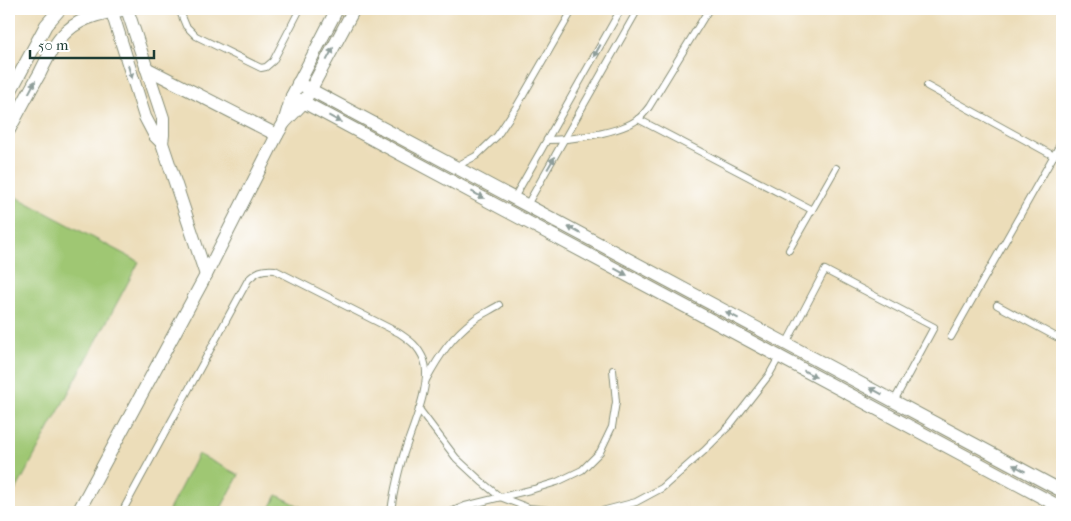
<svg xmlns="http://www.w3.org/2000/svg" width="1071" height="521" viewBox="0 0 1071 521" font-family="'IM FELL French Canon',serif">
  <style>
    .pitch { fill: #9fc773; stroke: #5f8254 }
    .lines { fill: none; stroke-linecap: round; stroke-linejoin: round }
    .lane-casing { stroke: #868d76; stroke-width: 8 }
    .street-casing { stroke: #868d76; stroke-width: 14 }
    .lane { stroke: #fff; stroke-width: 6 }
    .street { stroke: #fff; stroke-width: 12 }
    .oneway { fill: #8f9e9a }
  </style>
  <rect width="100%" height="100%" fill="#fff"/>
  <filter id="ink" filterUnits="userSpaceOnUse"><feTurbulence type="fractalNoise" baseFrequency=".02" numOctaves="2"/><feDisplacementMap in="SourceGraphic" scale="10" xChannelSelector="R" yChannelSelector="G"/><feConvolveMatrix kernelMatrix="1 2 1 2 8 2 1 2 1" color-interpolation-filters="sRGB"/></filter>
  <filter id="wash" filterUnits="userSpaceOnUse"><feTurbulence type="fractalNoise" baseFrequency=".0096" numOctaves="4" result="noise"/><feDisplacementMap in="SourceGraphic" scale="20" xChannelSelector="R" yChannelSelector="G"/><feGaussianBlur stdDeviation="1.12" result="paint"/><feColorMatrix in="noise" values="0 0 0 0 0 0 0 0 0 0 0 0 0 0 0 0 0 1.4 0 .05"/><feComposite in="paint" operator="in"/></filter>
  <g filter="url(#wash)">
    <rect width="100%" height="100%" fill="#ecddb9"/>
    <g class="pitch">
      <polygon points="9,193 139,262 16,490 9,486"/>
      <polygon points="198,454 239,475 219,512 168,512"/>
      <polygon points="277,495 311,512 268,512"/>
    </g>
  </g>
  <g filter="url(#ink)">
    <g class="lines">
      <defs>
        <g id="lane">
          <polyline points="179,9 186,26 196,36 261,68 266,67 273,61 300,9"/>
          <polyline points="927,86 1054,156"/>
          <polyline points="638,119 812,210"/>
          <path d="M547 140C569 140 621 133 638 119 642 116 646 111 649 107L709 9"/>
          <polyline points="455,167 476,156 497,136 517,106 573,9"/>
          <polyline points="514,198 621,9"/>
          <polyline points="527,205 638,9"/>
          <polyline points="789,250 836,168"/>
          <polyline points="997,305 1062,340"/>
          <polyline points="951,337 1062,141"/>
          <polyline points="786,344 825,270 934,327 894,401"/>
          <path d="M426 380C439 356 452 336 475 319 482 314 491 310 499 305"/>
          <polyline points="419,409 456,458 483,483 500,497 529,508 558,511 598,512 636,502 662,488 704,451 730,425 769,375 779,357"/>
          <path d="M122 512 248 280C257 271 262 269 275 270L399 333C411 341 418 346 424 360 433 383 410 433 403 456 398 474 393 494 391 512"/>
          <polyline points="451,512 465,506 534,489 557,482 582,470 600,452 612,427 616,402 613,370"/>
        </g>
        <g id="street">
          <polyline points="111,9 145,117 155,136 162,143 206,275"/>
          <polyline points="127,9 163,118 163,135 162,143"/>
          <polyline points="146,68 277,135"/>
          <polyline points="298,83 1062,491"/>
          <polyline points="9,94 46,25 60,9"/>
          <polyline points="292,96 1062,508"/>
          <polyline points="284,123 292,96 337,9"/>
          <path d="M9 130C19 111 29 92 40 73 47 59 55 42 67 31 83 16 107 12 128 9"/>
          <polyline points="78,512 206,275 277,135 284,123 304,102 354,9"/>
        </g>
      </defs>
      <use href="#lane" class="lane-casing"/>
      <use href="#street" class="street-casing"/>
      <use href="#lane" class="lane"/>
      <use href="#street" class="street"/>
    </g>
    <defs><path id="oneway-solid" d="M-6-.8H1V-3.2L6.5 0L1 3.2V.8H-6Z" transform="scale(1.25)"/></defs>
    <g class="oneway">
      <use href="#oneway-solid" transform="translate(597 51) rotate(119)"/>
      <use href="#oneway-solid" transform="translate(330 54) rotate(-62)"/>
      <use href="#oneway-solid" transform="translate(130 72) rotate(73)"/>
      <use href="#oneway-solid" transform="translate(32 87) rotate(-62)"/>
      <use href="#oneway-solid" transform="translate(335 119) rotate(28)"/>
      <use href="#oneway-solid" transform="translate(551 163) rotate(-60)"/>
      <use href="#oneway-solid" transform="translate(478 195) rotate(28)"/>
      <use href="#oneway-solid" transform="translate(574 230) rotate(-152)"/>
      <use href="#oneway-solid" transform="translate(621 272) rotate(28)"/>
      <use href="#oneway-solid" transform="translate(732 315) rotate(-152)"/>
      <use href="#oneway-solid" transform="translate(810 374) rotate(28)"/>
      <use href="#oneway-solid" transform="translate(876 391) rotate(-152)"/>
      <use href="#oneway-solid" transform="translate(1019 468) rotate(-152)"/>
    </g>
  </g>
  <rect width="1071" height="521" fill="none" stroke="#fff" stroke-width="30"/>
  <path d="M30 50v8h124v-8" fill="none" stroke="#1f3d34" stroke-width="2.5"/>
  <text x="38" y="50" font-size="15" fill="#1f3d34" stroke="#ffffff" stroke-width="4" paint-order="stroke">50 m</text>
</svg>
